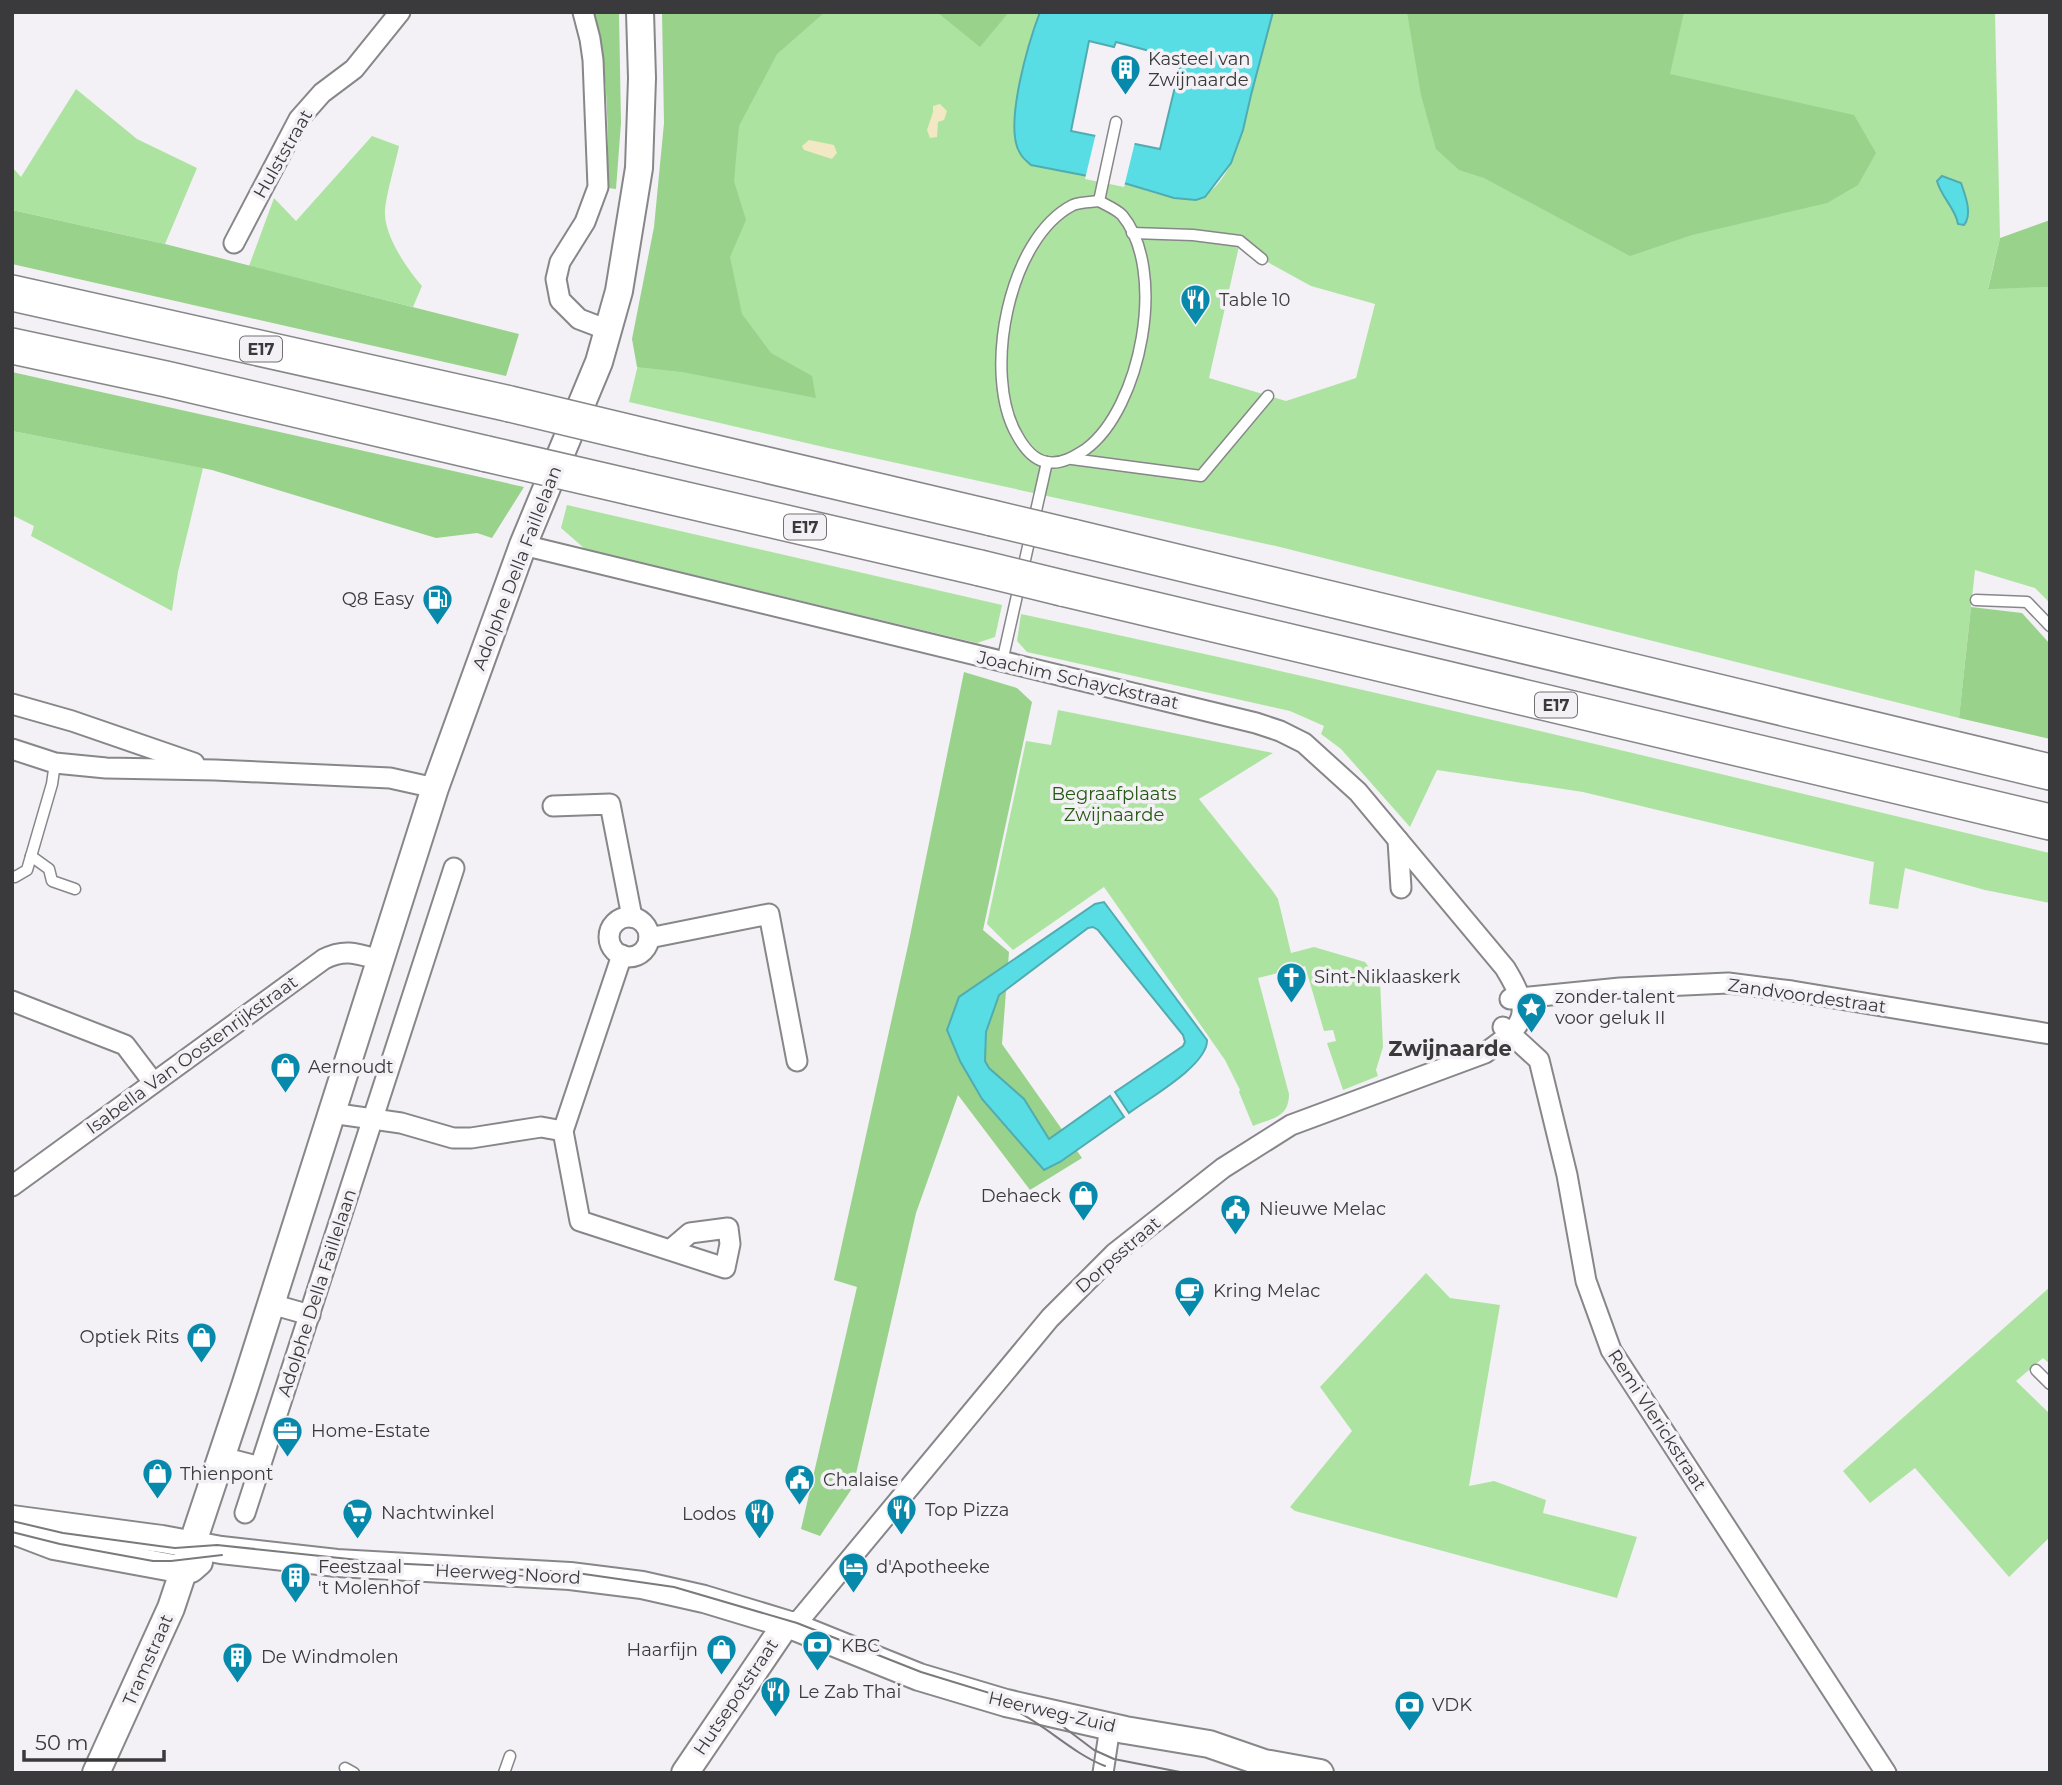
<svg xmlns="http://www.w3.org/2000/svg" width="2062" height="1785" viewBox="0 0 2062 1785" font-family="Montserrat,sans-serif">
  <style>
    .green { fill: #ade3a0; fill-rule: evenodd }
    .forest { fill: #99d28a }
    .sand { fill: #f2e8c3 }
    .water { fill: #59dde4; stroke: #50acb1; stroke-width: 2; fill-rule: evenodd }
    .pier { fill: #f3f1f5 }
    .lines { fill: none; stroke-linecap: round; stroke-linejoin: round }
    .lane-casing { stroke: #878689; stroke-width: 13 }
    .street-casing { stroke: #878689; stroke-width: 23 }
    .secondary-casing { stroke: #878689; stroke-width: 30 }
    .highway-casing { stroke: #878689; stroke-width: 38 }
    .lane { stroke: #fff; stroke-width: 10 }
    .street { stroke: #fff; stroke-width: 19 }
    .secondary { stroke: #fff; stroke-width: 26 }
    .highway { stroke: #fff; stroke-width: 35 }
    .tram { stroke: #7a797c; stroke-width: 2 }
    .highway-bridge-casing { stroke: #878689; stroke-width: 38; stroke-linecap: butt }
    .highway-bridge { stroke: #fff; stroke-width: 35 }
    .labels { text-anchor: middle; stroke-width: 7; stroke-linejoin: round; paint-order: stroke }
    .shield { fill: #f3f1f5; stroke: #727073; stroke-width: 2 }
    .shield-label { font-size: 16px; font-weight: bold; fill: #3a393b }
    .poi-label { font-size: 18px; fill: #3a393b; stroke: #f3f1f5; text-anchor: start }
    .street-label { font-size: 18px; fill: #3a393b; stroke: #f3f1f5 }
    .park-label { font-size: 18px; fill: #245913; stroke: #f3f1f5 }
    .quarter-label { font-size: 21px; font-weight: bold; fill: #3a393b; stroke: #f3f1f5 }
  </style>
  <rect width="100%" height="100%" fill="#f3f1f5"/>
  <g class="green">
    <path d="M696 12H1040C1025 51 1020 89 1014 129 1047 145 1176 218 1206 195 1236 173 1243 128 1251 95 1257 67 1266 40 1273 12H1995L2000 238 1988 288 2050 287V603L2035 588 1975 570 1959 718 1276 546 828 448 629 402 665 253ZM1240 242 1262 259 1311 286 1375 304 1356 378 1286 401 1209 378Z"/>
    <polygon points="76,89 137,139 197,168 165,244 12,210 12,167 21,177"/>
    <path d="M372 136 399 146C396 162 384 201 385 215 386 238 407 269 422 286L413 307 249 266 274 198 296 221Z"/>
    <polygon points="12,431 203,468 178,572 172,611 31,536 34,526 12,515"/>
    <polygon points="567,505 1002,605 995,637 977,643 585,549 561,528"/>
    <path d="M1021 614C1365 687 1707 771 2050 853V903L1985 890 1905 868 1898 909 1869 904 1874 862 1583 792 1437 770 1410 827 1341 749 1321 734 1324 726 1290 711 1027 652 1017 641Z"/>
    <path d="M1058 710 1273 753 1199 799 1272 890 1278 899 1291 953 1314 947 1365 962 1380 981 1383 1047 1376 1070 1378 1076 1343 1090 1327 1043 1336 1041 1333 1030 1324 1031 1305 966 1258 978 1289 1094C1289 1118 1272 1118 1253 1126L1239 1092 1240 1090 1225 1060 1104 887 1013 950 987 924 1026 741 1051 745Z"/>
    <polygon points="1426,1273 1450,1298 1500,1305 1469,1486 1494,1481 1546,1500 1543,1513 1637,1537 1617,1598 1295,1511 1290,1507 1352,1431 1320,1387"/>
    <polygon points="2050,1287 2050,1364 2043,1358 2016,1381 2050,1414 2050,1537 2009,1577 1915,1468 1870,1503 1843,1471"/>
  </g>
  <g class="forest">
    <path d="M593 12H619L621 123 616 189 608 188C608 130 609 68 593 12Z"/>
    <polygon points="662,12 825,12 777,54 739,126 734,181 746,220 730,257 742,314 771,353 812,376 816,398 682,372 637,367 632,339 654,227 664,123"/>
    <polygon points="937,12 1009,12 980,47"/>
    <polygon points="1407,12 1684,12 1670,74 1854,115 1876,153 1858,185 1827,203 1692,235 1630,256 1484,178 1459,170 1436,149 1421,95"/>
    <polygon points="12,210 165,244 519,334 506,376 12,264"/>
    <polygon points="2050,220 2050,287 1988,289 2000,238"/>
    <polygon points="12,372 524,487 492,538 477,533 436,538 212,470 12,431"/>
    <polygon points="1971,607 2022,613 2050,644 2050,739 1959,718"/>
    <polygon points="964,672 1017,688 1032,702 983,930 1009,952 1002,1044 1082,1158 1030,1190 958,1095 916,1213 853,1487 820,1536 801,1529 857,1287 834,1280 909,941"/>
  </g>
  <g class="sand">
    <polygon points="940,104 947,111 944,120 938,122 937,137 930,138 927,130 933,112 933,106"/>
    <polygon points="809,140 834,145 837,153 832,159 804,150 802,146"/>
  </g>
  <g class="water">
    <path d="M1040 12H1273L1251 95 1243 130 1231 163 1205 197 1196 200 1174 198 1124 183 1031 165C1028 162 1022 158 1020 153 1003 126 1029 41 1040 12ZM1089 41 1114 47 1116 42 1157 53 1156 59 1180 66 1160 149 1071 131Z"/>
    <path d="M1942 176 1961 183C1965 195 1973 214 1964 225L1958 224C1956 209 1941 197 1937 181Z"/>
    <path d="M1104 902 1207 1040C1208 1065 1149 1098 1129 1113L1115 1092 1183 1046 1185 1042 1183 1035 1098 930 1093 927 1088 928 999 995 986 1032 985 1061 989 1068 1024 1099 1049 1139 1110 1096 1124 1117 1060 1162 1044 1170 982 1099 960 1061 947 1030 959 997 1095 904Z"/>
  </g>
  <polygon class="pier" points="1096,133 1135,142 1124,187 1085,179"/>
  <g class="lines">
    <defs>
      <g id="lane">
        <path d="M1099 201C1106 205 1116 209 1122 215 1168 270 1141 408 1086 449 1075 456 1061 465 1047 462 1033 460 1023 446 1017 435 982 375 1008 238 1073 205 1080 202 1091 202 1099 201Z"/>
        <polyline points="1099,201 1116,122"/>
        <polyline points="1132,233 1193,235 1240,241 1262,259"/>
        <polyline points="1072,459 1201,476 1268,396"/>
        <polyline points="1976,600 2027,602 2050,626"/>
        <polyline points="1002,662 1047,462"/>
        <polyline points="31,856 49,869 52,881 75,889"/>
        <polyline points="12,876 15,877 27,870 52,784 55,763"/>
        <polyline points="2036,1370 2050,1384"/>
        <polyline points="345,1768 354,1773"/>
        <polyline points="504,1773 510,1756"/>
      </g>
      <g id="street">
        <polyline points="583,12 590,39 593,60 598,187 585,222 560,262 556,279 560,300 579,319 608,330"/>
        <polyline points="234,243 299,119 322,93 354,69 400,12"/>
        <path d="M523 545 1256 723 1280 731 1304 743 1358 792 1505 968C1533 1014 1527 1024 1485 1053L1291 1125 1223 1168 1115 1253 1050 1318 797 1623 790 1625"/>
        <polyline points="12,704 72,721 194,763"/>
        <polyline points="12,749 55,763 106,768 215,770 390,778 435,788"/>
        <polyline points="553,806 610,804 632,917"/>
        <polyline points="1398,840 1401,888"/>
        <circle cx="629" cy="937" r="20"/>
        <polyline points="649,938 769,914 797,1061"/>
        <polyline points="622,955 563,1131 580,1221 725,1268 730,1244 728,1228 690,1233 670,1250"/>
        <polyline points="1510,999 1620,988 1728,983 1792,991 2050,1034"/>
        <polyline points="12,1001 125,1045 153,1082"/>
        <polyline points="1503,1027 1539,1060 1567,1175 1586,1281 1611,1350 1886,1773"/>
        <polyline points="331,1113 401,1123 453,1138 471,1138 541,1127 563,1131"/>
        <path d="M12 1186 324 959C345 948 359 954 380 960"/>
        <polyline points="271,1304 310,1315"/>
        <polyline points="222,1457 260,1467"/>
        <polyline points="245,1513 454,868"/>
        <polyline points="1103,1773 1110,1727"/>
      </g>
      <g id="secondary">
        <polyline points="12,1519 162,1539 221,1550 337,1563 570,1576 642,1585 704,1599 790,1625 919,1677 1006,1703 1125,1730 1209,1744 1264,1763 1320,1773"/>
        <polyline points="12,1530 54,1546 184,1570 191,1569 199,1562"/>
        <polyline points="96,1773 171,1608 245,1386 435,788 523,545 599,362 619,291 639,168 642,78 640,12"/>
        <polyline points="685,1773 784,1627 790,1625"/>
      </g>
      <g id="highway">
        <polyline points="12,293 510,404"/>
        <polyline points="12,346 166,379 487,454"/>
        <polyline points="652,438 992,518"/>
        <polyline points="630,487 980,568"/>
        <polyline points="1072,537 2050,772"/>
        <polyline points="1062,588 2050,822"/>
      </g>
    </defs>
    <use href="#lane" class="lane-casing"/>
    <use href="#street" class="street-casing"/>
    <use href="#secondary" class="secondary-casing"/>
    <use href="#highway" class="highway-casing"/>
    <use href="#lane" class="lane"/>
    <use href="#street" class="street"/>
    <use href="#secondary" class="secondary"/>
    <use href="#highway" class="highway"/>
    <g class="tram">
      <polyline points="12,1521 63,1533 159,1546 175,1548 217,1545 387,1563 570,1572 674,1587 797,1623 921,1672 1019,1702 1049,1716 1094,1750 1114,1759 1185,1773"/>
      <polyline points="12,1532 60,1544 153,1561 171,1561 222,1555"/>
      <path d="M1016 1711C1048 1727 1072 1753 1105 1766"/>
    </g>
    <defs>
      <g id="highway-bridge">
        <polyline points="510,404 652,438"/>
        <polyline points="487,454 630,487"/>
        <polyline points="992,518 1072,537"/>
        <polyline points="980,568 1062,588"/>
      </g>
    </defs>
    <use href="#highway-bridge" class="highway-bridge-casing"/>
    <use href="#highway-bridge" class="highway-bridge"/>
  </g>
  <defs>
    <symbol id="building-pin" viewBox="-11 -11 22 30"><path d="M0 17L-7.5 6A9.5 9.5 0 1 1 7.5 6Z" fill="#0789ab" stroke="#f3f1f5"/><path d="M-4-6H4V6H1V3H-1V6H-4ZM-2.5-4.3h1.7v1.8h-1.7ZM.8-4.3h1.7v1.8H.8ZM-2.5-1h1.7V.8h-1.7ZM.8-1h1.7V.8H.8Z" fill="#fff"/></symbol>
    <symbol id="restaurant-pin" viewBox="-11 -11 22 30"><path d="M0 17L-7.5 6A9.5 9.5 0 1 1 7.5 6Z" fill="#0789ab" stroke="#f3f1f5"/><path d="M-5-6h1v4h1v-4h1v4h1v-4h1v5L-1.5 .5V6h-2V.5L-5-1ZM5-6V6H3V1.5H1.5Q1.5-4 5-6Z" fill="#fff"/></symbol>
    <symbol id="fuel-pin" viewBox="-11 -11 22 30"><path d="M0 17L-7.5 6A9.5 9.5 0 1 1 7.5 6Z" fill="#0789ab" stroke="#f3f1f5"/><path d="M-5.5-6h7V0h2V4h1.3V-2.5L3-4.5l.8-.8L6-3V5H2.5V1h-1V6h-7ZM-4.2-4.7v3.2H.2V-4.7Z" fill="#fff"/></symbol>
    <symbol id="church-pin" viewBox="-11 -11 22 30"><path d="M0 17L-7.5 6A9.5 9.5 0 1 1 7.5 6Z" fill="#0789ab" stroke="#f3f1f5"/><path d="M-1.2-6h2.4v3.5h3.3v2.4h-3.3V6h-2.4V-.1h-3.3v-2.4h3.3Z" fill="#fff"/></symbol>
    <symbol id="sight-pin" viewBox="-11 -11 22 30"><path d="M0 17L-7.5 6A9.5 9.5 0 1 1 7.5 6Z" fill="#0789ab" stroke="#f3f1f5"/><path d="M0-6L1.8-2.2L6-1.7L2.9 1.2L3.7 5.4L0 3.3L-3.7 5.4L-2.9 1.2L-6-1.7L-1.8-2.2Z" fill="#fff"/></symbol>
    <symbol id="shop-pin" viewBox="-11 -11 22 30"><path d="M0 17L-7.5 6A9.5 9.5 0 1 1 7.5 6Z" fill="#0789ab" stroke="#f3f1f5"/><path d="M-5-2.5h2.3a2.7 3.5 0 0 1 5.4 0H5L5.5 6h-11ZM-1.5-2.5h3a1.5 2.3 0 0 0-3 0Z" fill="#fff"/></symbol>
    <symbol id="civic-pin" viewBox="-11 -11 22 30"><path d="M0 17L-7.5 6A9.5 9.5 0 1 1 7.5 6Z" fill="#0789ab" stroke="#f3f1f5"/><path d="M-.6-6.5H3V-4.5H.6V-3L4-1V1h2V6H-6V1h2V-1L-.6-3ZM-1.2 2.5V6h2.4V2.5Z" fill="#fff"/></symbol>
    <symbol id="cafe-pin" viewBox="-11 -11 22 30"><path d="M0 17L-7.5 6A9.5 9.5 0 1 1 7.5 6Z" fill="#0789ab" stroke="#f3f1f5"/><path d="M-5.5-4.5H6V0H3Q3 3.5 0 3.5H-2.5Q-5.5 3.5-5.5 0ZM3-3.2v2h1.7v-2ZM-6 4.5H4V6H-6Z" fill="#fff"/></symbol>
    <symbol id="office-pin" viewBox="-11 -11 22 30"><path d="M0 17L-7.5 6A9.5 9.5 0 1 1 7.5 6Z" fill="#0789ab" stroke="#f3f1f5"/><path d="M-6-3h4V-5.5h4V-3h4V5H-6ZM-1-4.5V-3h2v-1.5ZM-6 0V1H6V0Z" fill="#fff"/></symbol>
    <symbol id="supermarket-pin" viewBox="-11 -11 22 30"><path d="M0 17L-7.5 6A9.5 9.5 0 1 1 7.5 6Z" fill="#0789ab" stroke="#f3f1f5"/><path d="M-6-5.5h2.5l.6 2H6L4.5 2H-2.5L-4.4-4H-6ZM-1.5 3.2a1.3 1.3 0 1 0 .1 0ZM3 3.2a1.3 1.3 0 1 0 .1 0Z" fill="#fff"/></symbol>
    <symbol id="hotel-pin" viewBox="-11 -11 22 30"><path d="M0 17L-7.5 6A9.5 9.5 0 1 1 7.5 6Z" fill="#0789ab" stroke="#f3f1f5"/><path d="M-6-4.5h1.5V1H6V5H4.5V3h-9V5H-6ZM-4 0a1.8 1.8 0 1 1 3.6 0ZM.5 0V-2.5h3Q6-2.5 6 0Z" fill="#fff"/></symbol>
    <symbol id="bank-pin" viewBox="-11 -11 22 30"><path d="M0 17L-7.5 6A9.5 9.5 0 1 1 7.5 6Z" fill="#0789ab" stroke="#f3f1f5"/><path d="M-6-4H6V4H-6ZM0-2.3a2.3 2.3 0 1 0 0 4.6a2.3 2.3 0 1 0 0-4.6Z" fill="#fff"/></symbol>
  </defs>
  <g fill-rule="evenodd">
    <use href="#building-pin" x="1108" y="52" width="35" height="47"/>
    <use href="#restaurant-pin" x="1178" y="282" width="35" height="47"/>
    <use href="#fuel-pin" x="420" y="582" width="35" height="47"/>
    <use href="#church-pin" x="1274" y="960" width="35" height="47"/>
    <use href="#sight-pin" x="1514" y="990" width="35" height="47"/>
    <use href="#shop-pin" x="268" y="1050" width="35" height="47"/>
    <use href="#shop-pin" x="1066" y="1178" width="35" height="47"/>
    <use href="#civic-pin" x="1218" y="1192" width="35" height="47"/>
    <use href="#cafe-pin" x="1172" y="1274" width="35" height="47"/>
    <use href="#shop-pin" x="184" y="1320" width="35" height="47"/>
    <use href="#office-pin" x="270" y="1414" width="35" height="47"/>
    <use href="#shop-pin" x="140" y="1456" width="35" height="47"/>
    <use href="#civic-pin" x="782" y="1462" width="35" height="47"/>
    <use href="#restaurant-pin" x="884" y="1492" width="35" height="47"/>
    <use href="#supermarket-pin" x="340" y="1496" width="35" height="47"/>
    <use href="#restaurant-pin" x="742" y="1496" width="35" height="47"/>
    <use href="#hotel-pin" x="836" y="1550" width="35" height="47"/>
    <use href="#building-pin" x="278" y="1560" width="35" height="47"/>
    <use href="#bank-pin" x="800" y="1628" width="35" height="47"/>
    <use href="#shop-pin" x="704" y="1632" width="35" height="47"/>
    <use href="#building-pin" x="220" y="1640" width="35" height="47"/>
    <use href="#restaurant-pin" x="758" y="1674" width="35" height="47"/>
    <use href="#bank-pin" x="1392" y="1688" width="35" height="47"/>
  </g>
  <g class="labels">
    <g class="shield">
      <rect x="240" y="336.5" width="42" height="25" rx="5"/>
      <rect x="784" y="514.5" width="42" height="25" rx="5"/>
      <rect x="1535" y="692.5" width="42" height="25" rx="5"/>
    </g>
    <g class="shield-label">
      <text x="261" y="355">E17</text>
      <text x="805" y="533">E17</text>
      <text x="1556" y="711">E17</text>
    </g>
    <g class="poi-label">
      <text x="1148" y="65">Kasteel van<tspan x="1148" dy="21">Zwijnaarde</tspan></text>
      <text x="1219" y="306">Table 10</text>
      <text x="414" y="605" text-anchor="end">Q8 Easy</text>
      <text x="1314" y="983">Sint-Niklaaskerk</text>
      <text x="1555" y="1003">zonder talent<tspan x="1555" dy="21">voor geluk II</tspan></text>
      <text x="308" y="1073">Aernoudt</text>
      <text x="1061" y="1202" text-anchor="end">Dehaeck</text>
      <text x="1259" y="1215">Nieuwe Melac</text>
      <text x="1213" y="1297">Kring Melac</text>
      <text x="179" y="1343" text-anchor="end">Optiek Rits</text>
      <text x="311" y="1437">Home-Estate</text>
      <text x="180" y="1480">Thienpont</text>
      <text x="823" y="1486">Chalaise</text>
      <text x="925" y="1516">Top Pizza</text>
      <text x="381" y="1519">Nachtwinkel</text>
      <text x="736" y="1520" text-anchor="end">Lodos</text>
      <text x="318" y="1573">Feestzaal<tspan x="318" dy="21">'t Molenhof</tspan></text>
      <text x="876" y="1573">d'Apotheeke</text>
      <text x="841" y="1652">KBC</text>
      <text x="698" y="1656" text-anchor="end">Haarfijn</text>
      <text x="261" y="1663">De Windmolen</text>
      <text x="798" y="1698">Le Zab Thai</text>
      <text x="1432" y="1711">VDK</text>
    </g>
    <g class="street-label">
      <text transform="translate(283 154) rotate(-60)" y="6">Hulststraat</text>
      <text transform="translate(517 568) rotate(-69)" y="6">Adolphe Della Faillelaan</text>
      <text transform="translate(1078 680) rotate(13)" y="6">Joachim Schayckstraat</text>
      <text transform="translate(1807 996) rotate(8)" y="6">Zandvoordestraat</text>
      <text transform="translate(192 1055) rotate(-36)" y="6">Isabella Van Oostenrijkstraat</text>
      <text transform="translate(1118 1255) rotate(-41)" y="6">Dorpsstraat</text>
      <text transform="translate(317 1293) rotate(-72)" y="6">Adolphe Della Faillelaan</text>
      <text transform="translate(1657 1420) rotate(57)" y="6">Remi Vlerickstraat</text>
      <text transform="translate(508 1574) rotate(3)" y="6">Heerweg-Noord</text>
      <text transform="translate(148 1660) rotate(-66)" y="6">Tramstraat</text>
      <text transform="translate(736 1697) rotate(-56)" y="6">Hutsepotstraat</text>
      <text transform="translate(1052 1712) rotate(13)" y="6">Heerweg-Zuid</text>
    </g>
    <g class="park-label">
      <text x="1114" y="800">Begraafplaats<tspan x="1114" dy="21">Zwijnaarde</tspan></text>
    </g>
    <g class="quarter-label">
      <text x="1450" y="1056">Zwijnaarde</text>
    </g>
  </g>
  <rect width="2062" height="1785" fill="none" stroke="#3a393b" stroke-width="28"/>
  <path d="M24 1750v10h140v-10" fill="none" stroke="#3a393b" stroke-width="3.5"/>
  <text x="35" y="1750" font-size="21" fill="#3a393b" stroke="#f3f1f5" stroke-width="5" paint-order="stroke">50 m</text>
</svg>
